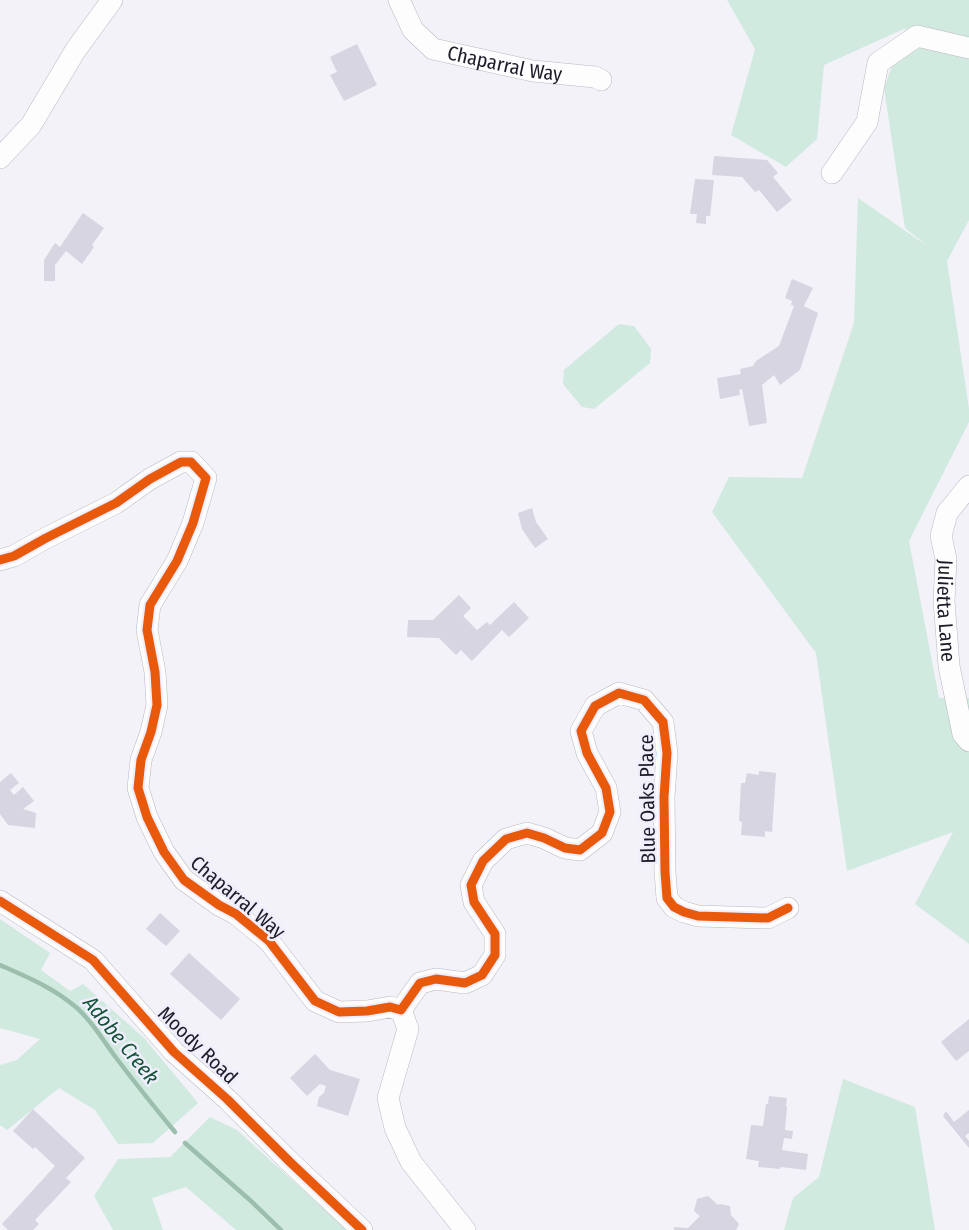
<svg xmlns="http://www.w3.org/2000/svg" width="969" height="1230" viewBox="0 0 969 1230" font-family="'Fira Sans Condensed',sans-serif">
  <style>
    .green { fill: #d0eadf }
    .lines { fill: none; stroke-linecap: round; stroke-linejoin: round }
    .stream { stroke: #9bbead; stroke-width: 4.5 }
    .building { fill: #d7d5e1 }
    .minor-casing { stroke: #bab8c2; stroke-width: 22 }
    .minor { stroke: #fdfdfe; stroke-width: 21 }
    .cycleway-casing { stroke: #f0eefc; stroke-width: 13 }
    .cycleway { stroke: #e8590c; stroke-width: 9 }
    .labels { text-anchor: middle; stroke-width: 5; stroke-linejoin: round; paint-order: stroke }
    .street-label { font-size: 20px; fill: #1e1b28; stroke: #f0eefc }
    .water-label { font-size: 21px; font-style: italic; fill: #155339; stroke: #f0eefc }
  </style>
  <rect width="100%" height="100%" fill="#f2f2f8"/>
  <g class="green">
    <polygon points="727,0 969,0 969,220 947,261 969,409 969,422 909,541 939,698 969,698 969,944 915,904 953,832 847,871 816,653 712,512 729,477 802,478 854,323 858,198 930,248 905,228 884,88 906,28 824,65 817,139 786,167 731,135 755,49"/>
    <polygon points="619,324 634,326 651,349 650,363 594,409 582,407 563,384 564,370"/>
    <polygon points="0,919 50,953 41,970 70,991 83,984 144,1038 198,1103 153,1143 118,1144 95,1110 59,1088 7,1130 0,1125 0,1065 17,1060 40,1039 0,1028"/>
    <polygon points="843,1079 915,1107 935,1230 784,1230 793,1198 819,1177"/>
    <polygon points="210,1117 237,1130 347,1230 236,1230 186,1187 152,1198 163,1230 113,1230 94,1196 118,1159 170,1157"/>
  </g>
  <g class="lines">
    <g class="stream">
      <path d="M0 965C27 977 54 988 77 1008 93 1022 104 1042 117 1059 136 1084 155 1108 175 1132"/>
      <polyline points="185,1143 251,1201 281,1230"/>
    </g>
  </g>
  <g class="building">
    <polygon points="357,44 377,85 344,101 330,75 337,72 330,57"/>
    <polygon points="714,156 767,160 778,173 773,177 792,200 777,212 759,190 755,192 742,177 712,175"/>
    <polygon points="695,179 714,180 710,216 706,216 706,224 696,223 697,214 690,214"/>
    <polygon points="83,213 104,228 92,245 94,247 82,264 66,251 55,265 55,281 44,281 44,260 55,243 60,247"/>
    <polygon points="792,279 813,288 804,306 818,313 800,370 780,385 774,375 762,385 767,423 749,426 742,389 739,390 740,395 720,399 717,378 741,374 740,369 753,366 756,361 779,346 794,306 791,305 792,301 785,298"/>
    <polygon points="532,508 536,522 548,539 535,548 522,529 518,513"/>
    <polygon points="459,595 471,608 463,616 477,630 487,622 490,625 514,602 529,618 509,637 502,630 472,661 461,650 456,655 439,638 407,637 408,620 433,620"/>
    <polygon points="759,771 776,773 772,832 765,831 765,837 741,835 742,822 739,821 741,783 745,783 747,773 759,775"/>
    <polygon points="11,773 19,783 10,790 14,795 23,787 34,801 23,809 36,813 35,828 8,825 0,814 0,782"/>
    <polygon points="160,913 180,931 166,946 146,929"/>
    <polygon points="189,953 240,999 221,1020 170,974"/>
    <polygon points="969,1019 969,1051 956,1061 941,1042"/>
    <polygon points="315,1054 330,1070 360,1079 348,1116 317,1106 319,1097 324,1093 326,1086 320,1084 307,1096 290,1078"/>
    <polygon points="769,1096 787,1098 786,1106 787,1107 785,1130 793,1131 792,1139 784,1138 782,1150 808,1154 806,1170 781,1167 780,1169 758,1167 759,1161 746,1159 751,1125 763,1126 766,1104 768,1104"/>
    <polygon points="33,1109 85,1158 66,1178 71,1182 35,1220 39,1224 33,1230 8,1230 2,1224 55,1166 35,1147 33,1149 13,1131"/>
    <polygon points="969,1110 969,1133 965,1136 969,1141 969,1148 943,1116 946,1111 954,1122"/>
    <polygon points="708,1196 718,1205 720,1204 730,1206 731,1215 739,1224 736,1230 674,1230 674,1227 688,1228 700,1216 694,1211 697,1199"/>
  </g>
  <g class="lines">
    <defs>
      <g id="minor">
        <path id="s1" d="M399 0 413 30 433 49 533 71 595 77 601 80"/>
        <polyline points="0,158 31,125 75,51 112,0"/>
        <polyline points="832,173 867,122 878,63 917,36 969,48"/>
        <path id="s2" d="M969 486 947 513 941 536 946 559 944 601 949 666 963 734 969 741"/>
        <polyline points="0,560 14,556 46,538 116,503 150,479 181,462 191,462 206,478 193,523 177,561 150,605 147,630 155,672 157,705 151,732 141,760 138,788 147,817 164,852 184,880 219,905 236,914 269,941 315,1001 339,1012 367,1011 390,1007 401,1010"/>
        <polyline points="0,901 93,960 174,1052 227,1099 290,1162 362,1230"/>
        <polyline points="401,1010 420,983 436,979 465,983 482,975 495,955 495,934 474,902 471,885 483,861 506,839 527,833 544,838 565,848 580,850 602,833 610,812 606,788 587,753 581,731 595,706 619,693 644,700 663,722 667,753 664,797 665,872 667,898 674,907 684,912 698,916 768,918 788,908"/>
        <polyline points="401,1010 408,1029 388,1098 395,1128 411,1162 465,1230"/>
      </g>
    </defs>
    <use href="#minor" class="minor-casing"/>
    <use href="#minor" class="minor"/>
    <defs>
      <g id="cycleway">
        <polyline points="0,560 14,556 46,538 116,503 150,479 181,462 191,462 206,478 193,523 177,561 150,605 147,630 155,672 157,705 151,732 141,760 138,788 147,817 164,852 184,880 219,905 236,914 269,941 315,1001 339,1012 367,1011 390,1007 401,1010 420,983 436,979 465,983 482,975 495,955 495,934 474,902 471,885 483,861 506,839 527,833 544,838 565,848 580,850 602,833 610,812 606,788 587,753 581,731 595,706 619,693 644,700 663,722 667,753 664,797 665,872 667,898 674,907 684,912 698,916 768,918 788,908"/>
        <polyline points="0,901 93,960 174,1052 227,1099 290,1162 362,1230"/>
      </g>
    </defs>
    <use href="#cycleway" class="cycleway-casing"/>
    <use href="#cycleway" class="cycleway"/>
  </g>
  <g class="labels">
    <g class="street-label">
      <text dy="7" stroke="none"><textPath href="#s1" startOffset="134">Chaparral Way</textPath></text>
      <text dy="7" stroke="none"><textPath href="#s2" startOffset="134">Julietta Lane</textPath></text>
      <text transform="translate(647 799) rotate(-91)" y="7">Blue Oaks Place</text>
      <text transform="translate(238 897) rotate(40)" y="7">Chaparral Way</text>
      <text transform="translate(198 1045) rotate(44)" y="7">Moody Road</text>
    </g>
    <g class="water-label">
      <text transform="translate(121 1040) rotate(51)" y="7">Adobe Creek</text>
    </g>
  </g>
</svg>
